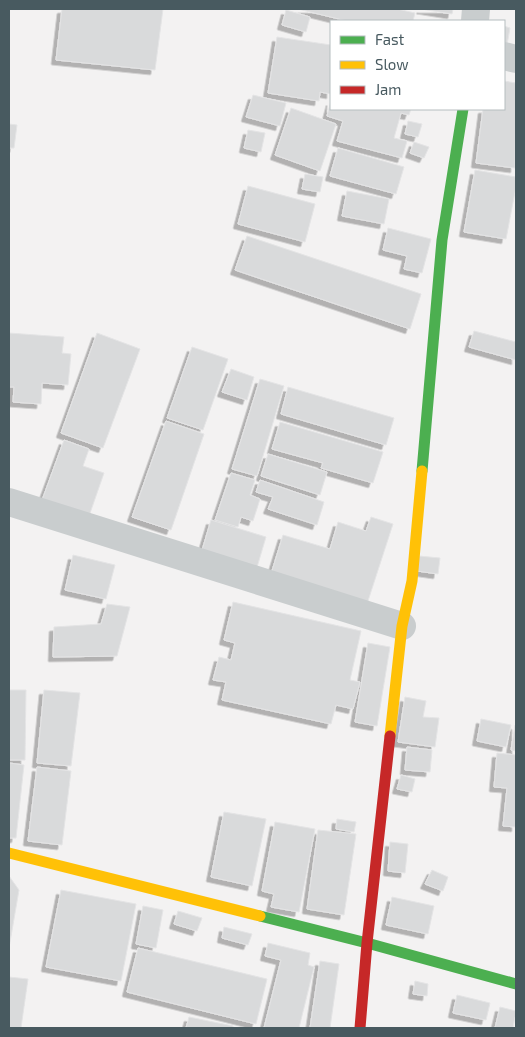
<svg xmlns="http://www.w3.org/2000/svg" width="525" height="1037" viewBox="0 0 525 1037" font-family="'Exo 2',sans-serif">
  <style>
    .building { fill: #d9dadb; stroke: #e4e4e5; filter: url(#shadow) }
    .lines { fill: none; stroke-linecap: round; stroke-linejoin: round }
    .street { stroke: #c9cdce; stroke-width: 28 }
    .fast { stroke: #4caf50; stroke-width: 11 }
    .slow { stroke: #ffc107; stroke-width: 11 }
    .jam { stroke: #c62828; stroke-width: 11 }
  </style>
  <defs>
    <filter id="shadow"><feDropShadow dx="-4.5" dy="4.5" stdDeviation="0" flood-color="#0004"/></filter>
  </defs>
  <rect width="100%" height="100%" fill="#f3f2f2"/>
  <g class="building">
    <polygon points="62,9 163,9 155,70 56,60"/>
    <polygon points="298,9 397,9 415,13 413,21 347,21"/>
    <polygon points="421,9 453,9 452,14"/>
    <polygon points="286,10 310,17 306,32 282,25"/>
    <polygon points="504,26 510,28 507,45 504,45"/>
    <polygon points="277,37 331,45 331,94 320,92 319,101 268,93"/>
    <polygon points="504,81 516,83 515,168 476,163 483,109 504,109"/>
    <polygon points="253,95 286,103 280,126 246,117"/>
    <polygon points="331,101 331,109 411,109 409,115 401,113 394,138 407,141 402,158 337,141 343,121 327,116"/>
    <polygon points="291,108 336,124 320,171 275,155"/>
    <polygon points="408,121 422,124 418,137 405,134"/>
    <polygon points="9,124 17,125 14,148 9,148"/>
    <polygon points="248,130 265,133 261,152 244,148"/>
    <polygon points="414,142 429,147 424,158 410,153"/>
    <polygon points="338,148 404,167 396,194 330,176"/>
    <polygon points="475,170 516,177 516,187 506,239 464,232"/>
    <polygon points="305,174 323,177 320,192 302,189"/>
    <polygon points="248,186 315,204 305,242 238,224"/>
    <polygon points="347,191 389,199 384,224 342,216"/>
    <polygon points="388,228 431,239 422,273 404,269 407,256 383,250"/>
    <polygon points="247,236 421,294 410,329 235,270"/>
    <polygon points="474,331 516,342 516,360 469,347"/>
    <polygon points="9,333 64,337 62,353 71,354 68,385 42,383 41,404 13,402 14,387 9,387"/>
    <polygon points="97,333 140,349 103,448 61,433"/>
    <polygon points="192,347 228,359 203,430 167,418"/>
    <polygon points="231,369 254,377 247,400 222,392"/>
    <polygon points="260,379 284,386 257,476 232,469"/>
    <polygon points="288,387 394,418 386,445 281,414"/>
    <polygon points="166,421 204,434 171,530 132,517"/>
    <polygon points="280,422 383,452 373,483 321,468 323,463 272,449"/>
    <polygon points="64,440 89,449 83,466 104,473 88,519 41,503"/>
    <polygon points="268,454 327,472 320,495 261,476"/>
    <polygon points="231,473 255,480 250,495 260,499 253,521 241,517 238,527 215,520"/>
    <polygon points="260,480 324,502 317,525 268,509 273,497 256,492"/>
    <polygon points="371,517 393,524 367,604 271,574 283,535 330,549 338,522 366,531"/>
    <polygon points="211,520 266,537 255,574 200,557"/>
    <polygon points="73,555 115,565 106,599 65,590"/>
    <polygon points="419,556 440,558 438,574 417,571"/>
    <polygon points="233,602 361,631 350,680 360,682 353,709 336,705 331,724 222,700 226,682 213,680 219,657 231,660 235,643 224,640"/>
    <polygon points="107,604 130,607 117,656 53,657 54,627 101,624"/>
    <polygon points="368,643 390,647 377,726 355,722"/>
    <polygon points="9,690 26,690 25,760 9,760"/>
    <polygon points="44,690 80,693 71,766 37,763"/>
    <polygon points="405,697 426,701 423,717 439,718 435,747 398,742"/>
    <polygon points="481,719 511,725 506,747 477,741"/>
    <polygon points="515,725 516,725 516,751 511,750"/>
    <polygon points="407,747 432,750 430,772 405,770"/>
    <polygon points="497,753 516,755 516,827 503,826 507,788 494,787"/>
    <polygon points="9,763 24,765 16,838 9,838"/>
    <polygon points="37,767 71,771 62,845 28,841"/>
    <polygon points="401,775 415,779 412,792 397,789"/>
    <polygon points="224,812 266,819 252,886 211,877"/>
    <polygon points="337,819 356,822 354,832 336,829"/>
    <polygon points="275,822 315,829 299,912 271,907 274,894 262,891"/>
    <polygon points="318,830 356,834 344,915 307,909"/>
    <polygon points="390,842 408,844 405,873 388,871"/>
    <polygon points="432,870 448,877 443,891 425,884"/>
    <polygon points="9,876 19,890 9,948"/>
    <polygon points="61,890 136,904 121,981 46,967"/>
    <polygon points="392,897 434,906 428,934 386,925"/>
    <polygon points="143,906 163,910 156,948 136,944"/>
    <polygon points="178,911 202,918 197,931 174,924"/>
    <polygon points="224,927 252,934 248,945 222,938"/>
    <polygon points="268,943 310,953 308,965 314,967 299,1028 264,1028 281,960 265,956"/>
    <polygon points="138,948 267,979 256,1024 127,992"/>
    <polygon points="320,961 339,964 330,1028 310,1028"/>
    <polygon points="9,977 28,979 21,1028 9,1028"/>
    <polygon points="415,981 428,984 427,996 413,994"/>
    <polygon points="457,995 490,1003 486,1020 453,1013"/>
    <polygon points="500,1007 516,1011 516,1017 515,1017 513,1028 495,1028"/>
    <polygon points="189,1017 233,1026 233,1028 186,1028"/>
  </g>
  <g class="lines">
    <g class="street">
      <polyline points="475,21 476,9"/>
      <polyline points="504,56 516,59"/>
      <polyline points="9,502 402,626"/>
    </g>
    <g class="fast">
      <polyline points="422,471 442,240 463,109"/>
      <polyline points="260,916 367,943 516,984"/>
    </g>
    <g class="slow">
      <polyline points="390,736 402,626 412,581 422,471"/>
      <polyline points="9,853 260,916"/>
    </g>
    <polyline class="jam" points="360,1028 367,943 390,736"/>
  </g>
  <rect width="525" height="1037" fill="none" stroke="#485a60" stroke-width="20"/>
  <rect x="330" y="20" width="175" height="90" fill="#ffffff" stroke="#b6bdbf"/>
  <rect x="340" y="36" width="25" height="8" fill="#4caf50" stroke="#b6bdbf"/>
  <text x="375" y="45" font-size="15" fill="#485a60">Fast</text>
  <rect x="340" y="61" width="25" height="8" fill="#ffc107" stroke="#b6bdbf"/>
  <text x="375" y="70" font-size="15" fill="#485a60">Slow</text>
  <rect x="340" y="86" width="25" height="8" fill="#c62828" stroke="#b6bdbf"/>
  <text x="375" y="95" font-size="15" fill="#485a60">Jam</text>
</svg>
